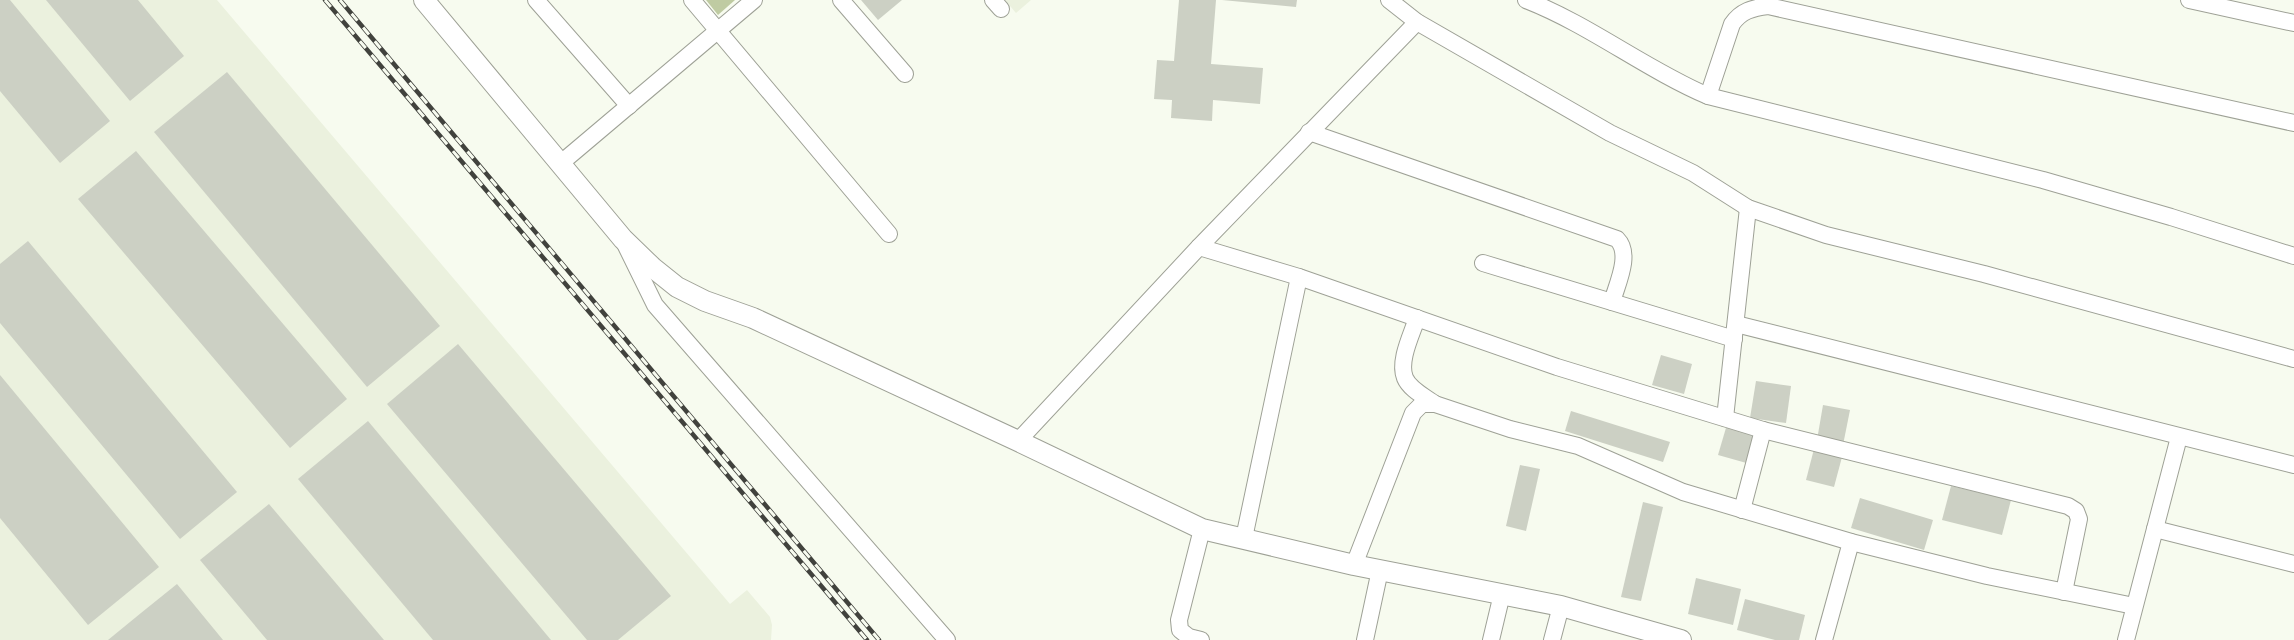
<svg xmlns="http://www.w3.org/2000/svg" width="2294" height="640" viewBox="0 0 2294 640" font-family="'DejaVu Sans',sans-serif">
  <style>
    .built { fill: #ebf1de }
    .green { fill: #bfcba2 }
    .building { fill: #ccd0c4 }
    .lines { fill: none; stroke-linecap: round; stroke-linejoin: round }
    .minor-casing { stroke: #9ea196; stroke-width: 18 }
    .tertiary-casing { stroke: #9ea196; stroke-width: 22 }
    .minor { stroke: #fff; stroke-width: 16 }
    .tertiary { stroke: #fff; stroke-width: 20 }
    .rail-casing { stroke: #41423d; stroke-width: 4.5 }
    .rail { stroke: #f7fbef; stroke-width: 3; stroke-dasharray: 9; stroke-linecap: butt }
  </style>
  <rect width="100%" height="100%" fill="#f7fbef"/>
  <g class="built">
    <polygon points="0,0 217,0 730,604 747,590 770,617 772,625 771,640 0,640"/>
    <polygon points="1005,0 1031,0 1016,13"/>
  </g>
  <polygon class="green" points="706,0 735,0 718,15"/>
  <g class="building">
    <polygon points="0,0 10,0 110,121 60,163 0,91"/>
    <polygon points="46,0 138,0 184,56 130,101"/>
    <polygon points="861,0 902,0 878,20"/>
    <polygon points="1179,0 1216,0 1211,64 1263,68 1260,104 1213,100 1212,121 1171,118 1172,100 1154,99 1157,60 1174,61"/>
    <polygon points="1222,0 1297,0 1296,7"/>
    <polygon points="227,72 440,326 367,387 154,132"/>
    <polygon points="136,151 347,399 290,448 78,199"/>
    <polygon points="28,241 237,492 180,539 0,323 0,264"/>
    <polygon points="458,344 671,596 618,640 587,640 387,404"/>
    <polygon points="1661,355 1692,364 1684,394 1652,385"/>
    <polygon points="0,375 159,567 88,625 0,518"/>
    <polygon points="1756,381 1791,386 1786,423 1750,418"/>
    <polygon points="1823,405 1850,410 1843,445 1817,440"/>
    <polygon points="1571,411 1670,442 1663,462 1565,431"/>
    <polygon points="368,421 551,640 433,640 298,479"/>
    <polygon points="1728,421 1760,430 1750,464 1718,455"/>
    <polygon points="1814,449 1842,457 1834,487 1806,480"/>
    <polygon points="1520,465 1540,469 1526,531 1506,526"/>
    <polygon points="1951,486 2011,500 2002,535 1942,520"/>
    <polygon points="1860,498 1933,520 1924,550 1851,528"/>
    <polygon points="1643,502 1663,507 1641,601 1621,597"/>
    <polygon points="269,504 384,640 267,640 200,560"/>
    <polygon points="1696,578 1741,589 1733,625 1688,614"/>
    <polygon points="177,584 223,640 108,640 141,613"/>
    <polygon points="1745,599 1805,615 1799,640 1775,640 1737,630"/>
  </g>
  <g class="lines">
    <defs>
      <g id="minor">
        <polyline points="536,0 629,106"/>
        <polyline points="692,0 889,234"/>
        <polyline points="841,0 905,74"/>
        <polyline points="993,0 1001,9"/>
        <polyline points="1389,0 1417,22 1610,133 1693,173 1748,208 1826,235 1984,274 2294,359"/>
        <path d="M1526 0C1590 25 1645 69 1708 96L2043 180 2171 217 2294 256"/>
        <polyline points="2189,0 2294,23"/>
        <path d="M1708 96 1732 24C1741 11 1752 8 1768 6L2294 123"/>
        <path d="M1309 132 1617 239C1632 254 1617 284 1612 302"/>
        <polyline points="561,163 754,0"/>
        <polyline points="626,246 655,305 947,640"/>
        <polyline points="1199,247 1299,277 1557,367 1763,430 2068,506 2076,511 2079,519 2064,592"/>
        <polyline points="1483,263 1734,339"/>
        <path d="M1417 318C1412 334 1398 361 1405 378 1410 390 1426 397 1435 404"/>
        <polyline points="1736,324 2294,465"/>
        <polyline points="1725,418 1748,208"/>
        <polyline points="1018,441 1199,247 1417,22"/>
        <polyline points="1742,510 1763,430"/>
        <polyline points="2155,529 2294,564"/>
        <polyline points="1244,538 1299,277"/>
        <polyline points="1354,565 1413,413 1422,404 1435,404 1510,429 1578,446 1683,492 1851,542 1987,576 2134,606"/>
        <polyline points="1201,640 1189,637 1180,630 1179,620 1202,529"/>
        <polyline points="1365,640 1380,570"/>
        <polyline points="1491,640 1502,594"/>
        <polyline points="1552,640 1561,606"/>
        <polyline points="1824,640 1851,542"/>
        <polyline points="2126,640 2179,437"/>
      </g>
      <polyline id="tertiary" points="424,0 623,239 652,267 677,287 705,301 753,318 1018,441 1202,529 1354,565 1561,606 1681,640"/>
    </defs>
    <use href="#minor" class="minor-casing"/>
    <use href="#tertiary" class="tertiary-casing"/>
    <use href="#minor" class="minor"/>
    <use href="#tertiary" class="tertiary"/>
    <defs>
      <g id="rail">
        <polyline points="325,0 867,640"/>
        <polyline points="340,0 879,640"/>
      </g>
    </defs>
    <use href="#rail" class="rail-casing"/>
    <use href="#rail" class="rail"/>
  </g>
</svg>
